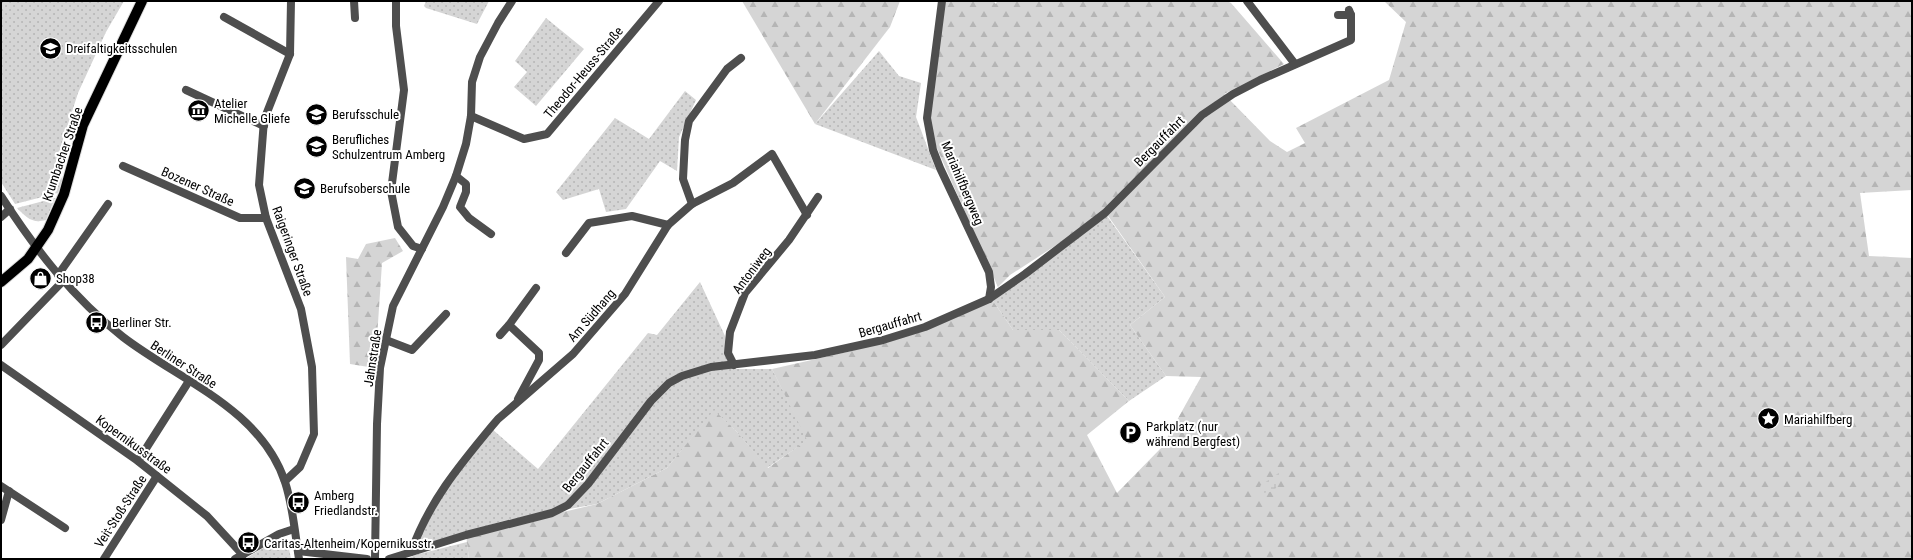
<svg xmlns="http://www.w3.org/2000/svg" width="1913" height="560" viewBox="0 0 1913 560" font-family="'Roboto Condensed',sans-serif">
  <style>
    .green { fill: url(#green-dots) }
    .forest { fill: url(#forest-firs) }
    .wetland { fill: url(#wetland-marsh) }
    .lines { fill: none; stroke-linecap: round; stroke-linejoin: round }
    .major-casing { stroke: #dbdbdb; stroke-width: 12 }
    .minor { stroke: #4e4e4e; stroke-width: 8 }
    .major { stroke: #000; stroke-width: 10 }
    .labels { text-anchor: middle; stroke-width: 4; stroke-linejoin: round; paint-order: stroke }
    .poi-label { font-size: 13px; fill: #000; stroke: #fff; text-anchor: start }
    .street-label { font-size: 13px; fill: #000; stroke: #fff }
  </style>
  <defs>
    <pattern id="green-dots" width="8" height="8" patternUnits="userSpaceOnUse"><rect width="8" height="8" fill="#d5d5d5"/><path d="M2 2h.1M6 6h.1" fill="none" stroke="#b5b5b5" stroke-width="1.8" stroke-linecap="round"/></pattern>
    <pattern id="forest-firs" width="22" height="20" patternUnits="userSpaceOnUse"><rect width="22" height="20" fill="#d5d5d5"/><path d="M5 1l3.5 6h-7zM16 11l3.5 6h-7z" fill="#b5b5b5"/></pattern>
    <pattern id="wetland-marsh" width="20" height="14" patternUnits="userSpaceOnUse"><rect width="20" height="14" fill="#d5d5d5"/><path d="M1 5h8M5 5V1M11 12h8M15 12V8" fill="none" stroke="#b5b5b5"/></pattern>
  </defs>
  <rect width="100%" height="100%" fill="#fff"/>
  <g class="green">
    <polygon points="1,1 124,1 106,32 78,93 55,165 63,181 58,193 15,204 1,182"/>
    <polygon points="426,1 489,1 477,24 426,8 424,6"/>
    <polygon points="546,18 584,49 536,106 514,87 527,72 515,61"/>
    <polygon points="879,51 899,76 921,83 916,117 936,170 815,124"/>
    <polygon points="685,91 696,100 679,137 677,171 660,161 626,209 606,212 599,189 563,200 556,192 615,118 649,139"/>
    <path d="M55 198 46 220C32 224 26 217 17 208Z"/>
    <polygon points="1105,213 1165,297 1130,325 1166,376 1129,401 1059,330 1013,330 993,301"/>
    <path d="M700 282 725 336 728 353 736 369H772L808 440 767 468 736 431 714 411 667 468 597 504 503 521 416 547C431 502 464 466 492 429L538 469 648 333 657 335Z"/>
    <polygon points="287,538 291,559 245,559 268,545"/>
    <polygon points="467,542 469,559 407,559 415,555"/>
  </g>
  <g class="forest">
    <polygon points="742,1 900,1 890,27 815,124"/>
    <polygon points="940,1 993,1 996,4 997,1 1227,1 1231,3 1284,64 1224,94 1270,141 1287,152 1305,143 1296,128 1389,80 1406,22 1384,1 1912,1 1912,190 1860,193 1869,256 1912,258 1912,559 469,559 466,535 597,504 667,468 714,410 736,431 768,468 807,440 772,369 847,352 922,331 993,301 1013,330 1059,330 1129,401 1087,435 1117,493 1162,447 1201,377 1166,376 1130,325 1165,297 1106,213 1010,275 998,287 925,121"/>
    <polygon points="395,238 403,251 382,263 375,368 350,364 346,257 358,259 366,244"/>
  </g>
  <polygon class="wetland" points="1280,472 1280,481 1274,491 1264,493 1260,486"/>
  <g class="lines">
    <defs>
      <polyline id="major" points="1,282 28,259 48,230 64,194 83,125 142,1"/>
    </defs>
    <use href="#major" class="major-casing"/>
    <g class="minor">
      <polyline points="354,1 355,18"/>
      <polyline points="396,1 396,26 404,90 391,191 398,227 413,246 422,249"/>
      <polyline points="942,1 927,118 933,150 940,168 989,272 991,287 989,299"/>
      <polyline points="1247,1 1295,64"/>
      <polyline points="1338,15 1351,15"/>
      <polyline points="224,17 290,54"/>
      <polyline points="186,90 264,126"/>
      <polyline points="471,116 524,139 547,134 659,1"/>
      <polyline points="123,166 240,218 266,218"/>
      <polyline points="456,176 466,184 466,192 460,207 469,218 491,234"/>
      <path d="M1 196C35 249 73 298 123 337 179 380 261 409 285 482 293 506 295 534 299 559"/>
      <polyline points="692,204 683,179 685,140 689,121 727,69 741,58"/>
      <polyline points="1,217 10,209"/>
      <polyline points="566,253 589,223 632,216 668,225"/>
      <polyline points="58,275 108,204"/>
      <polyline points="500,335 509,325"/>
      <polyline points="386,340 412,350 446,314"/>
      <polyline points="1,345 63,281"/>
      <polyline points="1,365 138,461 207,516 243,555"/>
      <polyline points="734,365 728,353 730,332 745,293 789,240 818,197"/>
      <polyline points="518,399 539,360 539,353 509,325 536,288"/>
      <polyline points="138,461 189,381"/>
      <polyline points="285,481 300,467 314,434 312,367 301,309 266,218 259,185 264,120 290,54 291,1"/>
      <polyline points="1,486 65,528"/>
      <polyline points="1,520 9,491"/>
      <polyline points="298,551 367,559"/>
      <path d="M411 552C429 502 458 467 492 426L498 419 573 354 625 294 668 225 692 204 733 183 772 154 807 215"/>
      <polyline points="104,559 157,476"/>
      <polyline points="235,559 279,534 294,529"/>
      <polyline points="375,559 377,424 380,368 393,306 443,207 456,176 466,144 471,116 472,82 480,57 498,23 512,1"/>
      <polyline points="389,559 466,535 552,513 568,505 588,484 651,401 669,383 682,376 711,367 815,355 883,340 925,327 989,299 1025,274 1105,213 1202,115 1233,94 1260,80 1351,40 1351,15 1349,10"/>
    </g>
    <use href="#major" class="major"/>
  </g>
  <defs>
    <symbol id="school-disc" viewBox="-11 -11 22 22"><circle r="9.5" fill="#000" stroke="#fff"/><path d="M0-5L7-2L0 1L-7-2ZM-4 1L0 2.5L4 1V4Q0 6-4 4Z" fill="#fff"/></symbol>
    <symbol id="museum-disc" viewBox="-11 -11 22 22"><circle r="9.5" fill="#000" stroke="#fff"/><path d="M0-6L6-3V-2H-6V-3ZM-5-1h2V3h-2ZM-1-1h2V3h-2ZM3-1h2V3H3ZM-6 4H6V6H-6Z" fill="#fff"/></symbol>
    <symbol id="shop-disc" viewBox="-11 -11 22 22"><circle r="9.5" fill="#000" stroke="#fff"/><path d="M-5-2.5h2.3a2.7 3.5 0 0 1 5.4 0H5L5.5 6h-11ZM-1.5-2.5h3a1.5 2.3 0 0 0-3 0Z" fill="#fff"/></symbol>
    <symbol id="bus-disc" viewBox="-11 -11 22 22"><circle r="9.5" fill="#000" stroke="#fff"/><path d="M-5-6H5V4H4V6H2V4H-2V6H-4V4H-5ZM-3.5-4V0h7V-4ZM-3.5 1.2v1.5H-2V1.2ZM2 1.2v1.5H3.5V1.2Z" fill="#fff"/></symbol>
    <symbol id="sight-disc" viewBox="-11 -11 22 22"><circle r="9.5" fill="#000" stroke="#fff"/><path d="M0-6L1.8-2.2L6-1.7L2.9 1.2L3.7 5.4L0 3.3L-3.7 5.4L-2.9 1.2L-6-1.7L-1.8-2.2Z" fill="#fff"/></symbol>
    <symbol id="parking-disc" viewBox="-11 -11 22 22"><circle r="9.5" fill="#000" stroke="#fff"/><path d="M-3.5-5.5H1a3.5 3.5 0 0 1 0 7H-1V5.5H-3.5ZM-1-3.4V-.6H.8a1.4 1.4 0 0 0 0-2.8Z" fill="#fff"/></symbol>
  </defs>
  <g fill-rule="evenodd">
    <use href="#school-disc" x="38" y="36" width="25" height="25"/>
    <use href="#museum-disc" x="186" y="98" width="25" height="25"/>
    <use href="#school-disc" x="304" y="102" width="25" height="25"/>
    <use href="#school-disc" x="304" y="134" width="25" height="25"/>
    <use href="#school-disc" x="292" y="176" width="25" height="25"/>
    <use href="#shop-disc" x="28" y="266" width="25" height="25"/>
    <use href="#bus-disc" x="84" y="310" width="25" height="25"/>
    <use href="#sight-disc" x="1756" y="406" width="25" height="25"/>
    <use href="#parking-disc" x="1118" y="420" width="25" height="25"/>
    <use href="#bus-disc" x="286" y="490" width="25" height="25"/>
    <use href="#bus-disc" x="236" y="530" width="25" height="25"/>
  </g>
  <g class="labels">
    <g class="poi-label">
      <text x="66" y="53">Dreifaltigkeitsschulen</text>
      <text x="214" y="108">Atelier<tspan x="214" dy="15">Michelle Gliefe</tspan></text>
      <text x="332" y="119">Berufsschule</text>
      <text x="332" y="144">Berufliches<tspan x="332" dy="15">Schulzentrum Amberg</tspan></text>
      <text x="320" y="193">Berufsoberschule</text>
      <text x="56" y="283">Shop38</text>
      <text x="112" y="327">Berliner Str.</text>
      <text x="1784" y="424">Mariahilfberg</text>
      <text x="1146" y="431">Parkplatz (nur<tspan x="1146" dy="15">während Bergfest)</tspan></text>
      <text x="314" y="500">Amberg<tspan x="314" dy="15">Friedlandstr.</tspan></text>
      <text x="264" y="548">Caritas-Altenheim/Kopernikusstr.</text>
    </g>
    <g class="street-label">
      <text transform="translate(583 72) rotate(-50)" y="5">Theodor-Heuss-Straße</text>
      <text transform="translate(1159 141) rotate(-45)" y="5">Bergauffahrt</text>
      <text transform="translate(62 154) rotate(-71)" y="5">Krumbacher Straße</text>
      <text transform="translate(963 183) rotate(67)" y="5">Mariahilfbergweg</text>
      <text transform="translate(198 186) rotate(24)" y="5">Bozener Straße</text>
      <text transform="translate(293 251) rotate(70)" y="5">Raigeringer Straße</text>
      <text transform="translate(751 270) rotate(-53)" y="5">Antoniweg</text>
      <text transform="translate(591 315) rotate(-49)" y="5">Am Südhang</text>
      <text transform="translate(890 324) rotate(-16)" y="5">Bergauffahrt</text>
      <text transform="translate(372 358) rotate(-81)" y="5">Jahnstraße</text>
      <text transform="translate(184 364) rotate(33)" y="5">Berliner Straße</text>
      <text transform="translate(134 444) rotate(36)" y="5">Kopernikusstraße</text>
      <text transform="translate(585 465) rotate(-51)" y="5">Bergauffahrt</text>
      <text transform="translate(120 511) rotate(-57)" y="5">Veit-Stoß-Straße</text>
    </g>
  </g>
  <rect width="1913" height="560" fill="none" stroke="#000000" stroke-width="4"/>
</svg>
